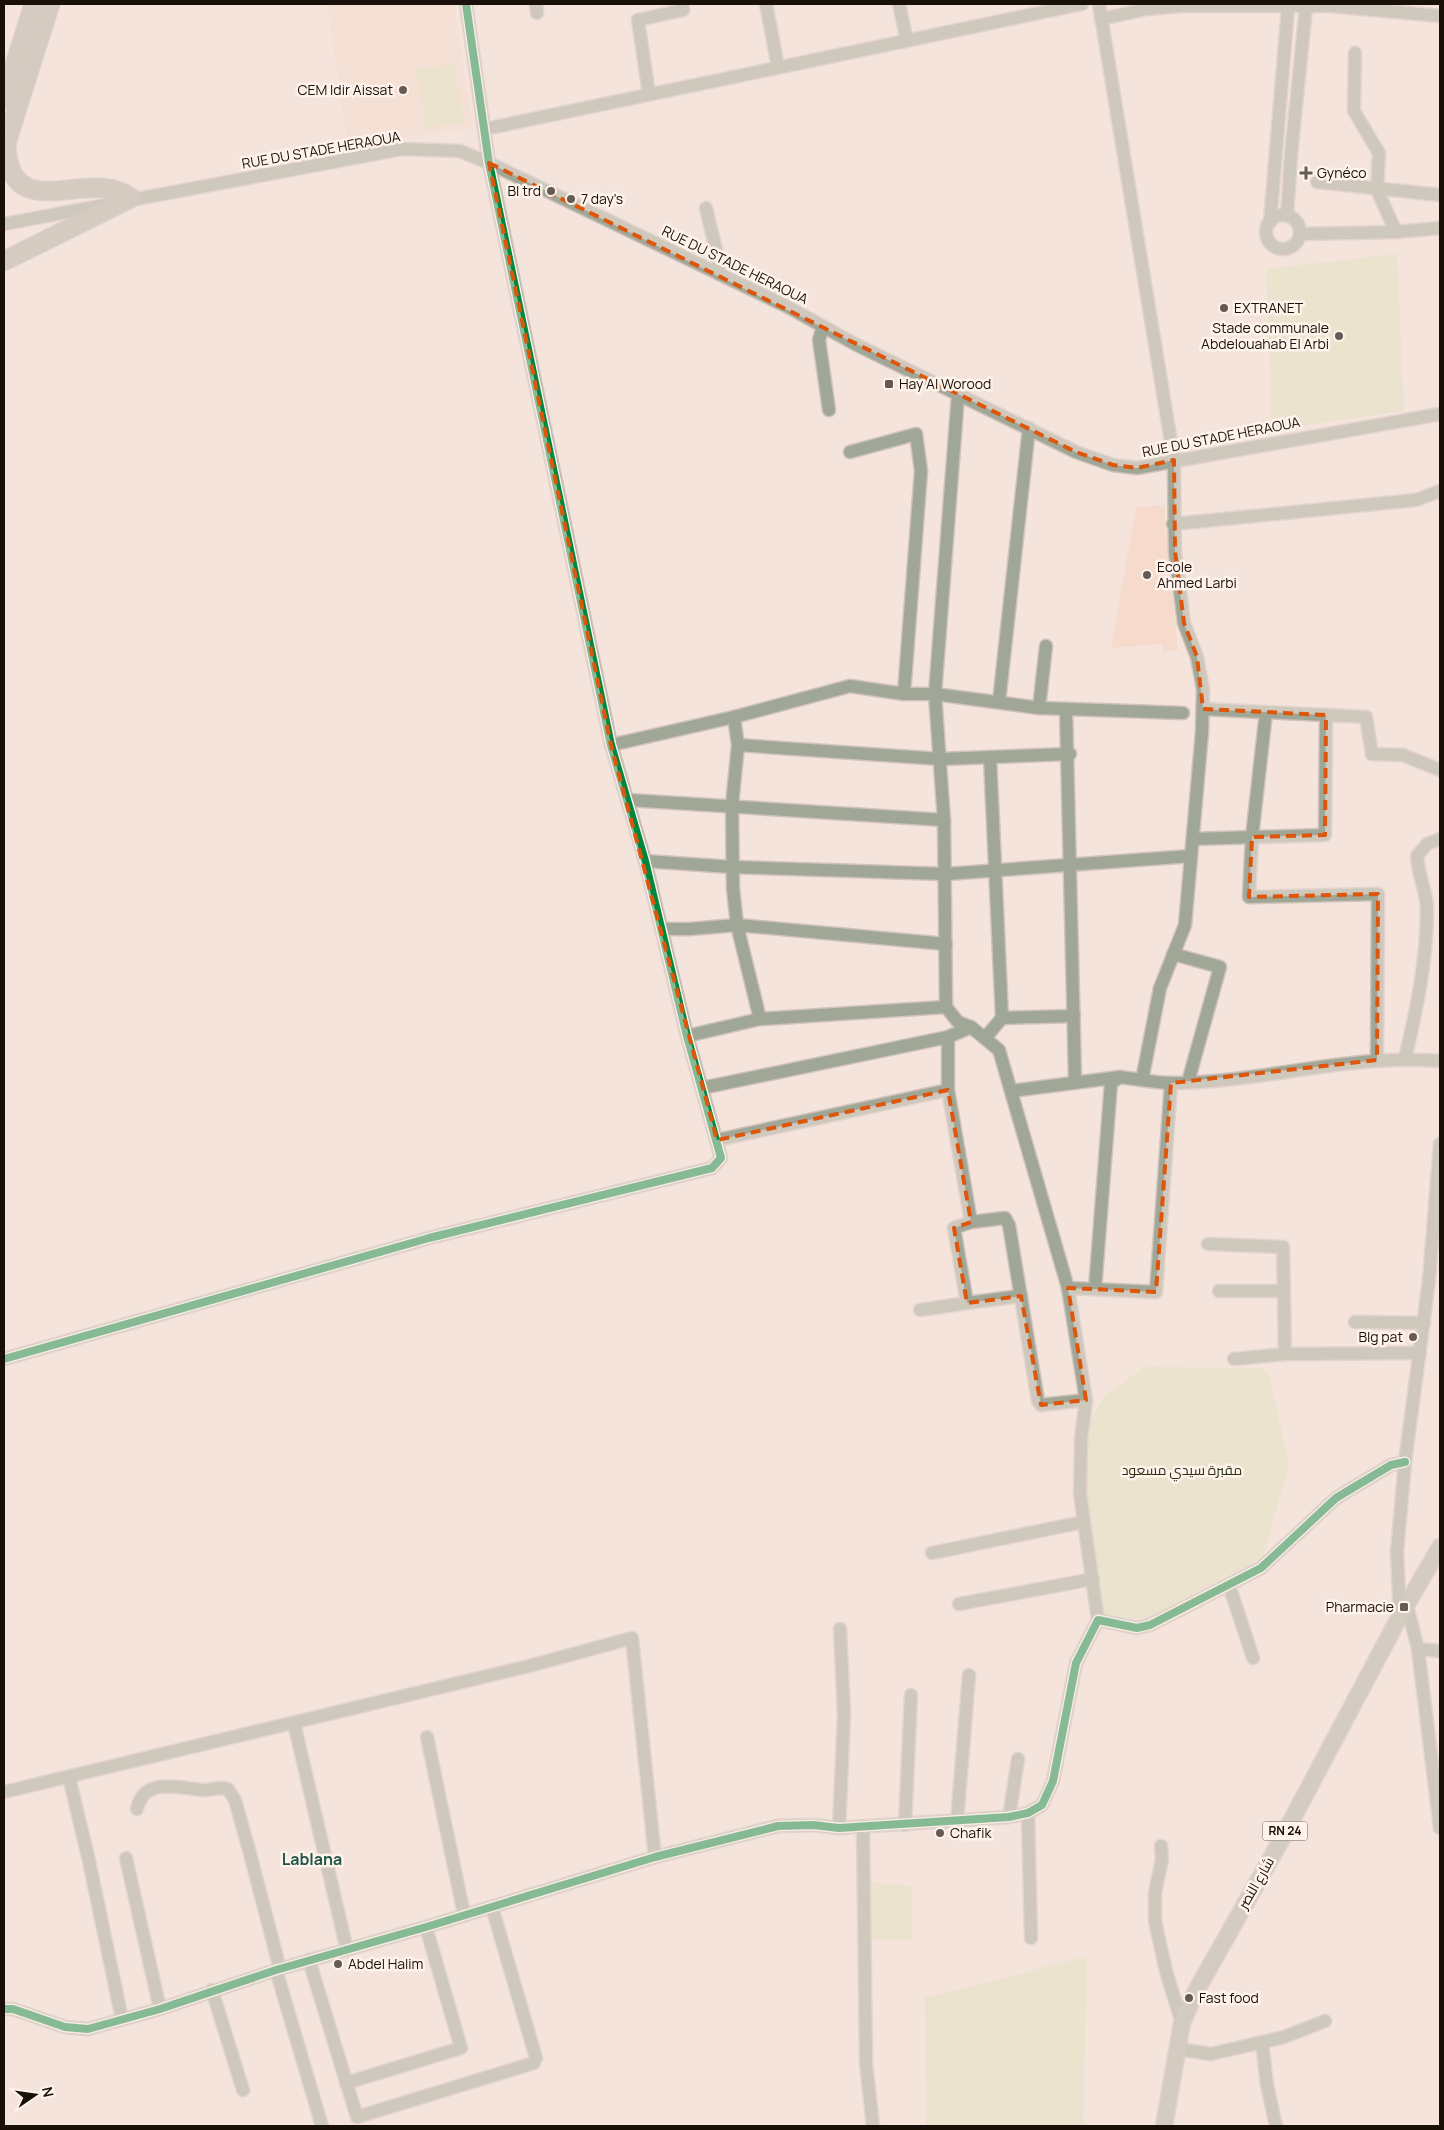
<svg xmlns="http://www.w3.org/2000/svg" width="1444" height="2130" viewBox="0 0 1444 2130" font-family="Manrope,Cairo,sans-serif">
  <style>
    .built { fill: #f6dbcc }
    .green { fill: #dfe2bb }
    .lines { fill: none; stroke-linecap: round; stroke-linejoin: round }
    .minor-casing { stroke: #cfc3bc; stroke-width: 15 }
    .major-casing { stroke: #cfc3bc; stroke-width: 19 }
    .highway-casing { stroke: #cfc3bc; stroke-width: 21 }
    .minor { stroke: #a1a797; stroke-width: 12 }
    .major { stroke: #b0afa0; stroke-width: 16 }
    .highway { stroke: #afada0; stroke-width: 19 }
    .cycleway-casing { stroke: #fff3ec; stroke-width: 11 }
    .cycleway { stroke: #00873e; stroke-width: 8 }
    .marked { fill: none; stroke: #de550c; stroke-width: 4; stroke-dasharray: 10 6; stroke-linejoin: round }
    .poi-dot { fill: #665a54; stroke: #fff3ec; stroke-width: 2 }
    .labels { text-anchor: middle; stroke-width: 5; stroke-linejoin: round; paint-order: stroke }
    .shield { fill: #fff3ec; stroke: #5e544e; stroke-width: 1 }
    .shield-label { font-size: 12px; font-weight: bold; fill: #19100a }
    .poi-label { font-size: 14px; fill: #19100a; stroke: #fff3ec; text-anchor: start }
    .street-label { font-size: 14px; fill: #19100a; stroke: #fff3ec }
    .park-label { font-size: 14px; fill: #293111; stroke: #fff3ec }
    .quarter-label { font-size: 16px; font-weight: bold; fill: #205549; stroke: #fff3ec }
  </style>
  <rect width="100%" height="100%" fill="#f4e4dc"/>
  <g class="built">
    <polygon points="327,4 454,4 473,128 348,145"/>
    <polygon points="1164,505 1178,650 1163,652 1162,644 1111,648 1136,507"/>
  </g>
  <g class="green">
    <polygon points="455,64 463,123 425,128 417,69"/>
    <polygon points="1397,254 1404,411 1272,430 1266,269"/>
    <polygon points="1145,1367 1262,1368 1269,1374 1289,1465 1263,1557 1233,1576 1200,1590 1173,1611 1143,1624 1111,1620 1096,1607 1089,1570 1082,1436 1105,1395"/>
    <polygon points="863,1881 912,1886 912,1941 872,1939"/>
    <polygon points="1087,1956 1083,2125 926,2126 925,1998"/>
  </g>
  <g class="lines">
    <defs>
      <g id="minor">
        <polyline points="536,4 537,13"/>
        <polyline points="766,4 778,67"/>
        <polyline points="899,4 907,41"/>
        <polyline points="1099,4 1174,460 1175,551 1184,623 1197,657 1203,689 1202,732 1185,925 1160,988 1142,1080"/>
        <polyline points="1101,19 1147,9 1181,6 1330,6 1440,16"/>
        <polyline points="1355,53 1354,111 1379,153 1377,190 1396,232 1440,228"/>
        <polyline points="649,94 638,20 683,10 682,4"/>
        <polyline points="485,129 1082,4"/>
        <polyline points="1317,182 1440,195"/>
        <polyline points="706,208 717,254 719,274"/>
        <circle cx="1283" cy="232" r="17"/>
        <polyline points="1287,216 1291,155 1306,7"/>
        <polyline points="1270,222 1288,8"/>
        <polyline points="4,224 402,149 460,151 489,163 788,307 855,344 1076,452 1113,465 1137,468 1440,414"/>
        <polyline points="1300,234 1396,232"/>
        <polyline points="823,326 819,340 829,410"/>
        <polyline points="958,395 935,694 944,820 946,1007 958,1022 971,1027 999,1050 1068,1288 1086,1400 1081,1439 1080,1494 1098,1620"/>
        <polyline points="850,452 916,434 921,471 904,694"/>
        <polyline points="1173,524 1416,500 1440,491"/>
        <polyline points="999,702 1029,428"/>
        <polyline points="1039,708 1183,713"/>
        <polyline points="1066,709 1075,1079"/>
        <polyline points="1203,709 1366,717 1372,754 1403,755 1440,770"/>
        <polyline points="1266,712 1252,837 1249,897 1378,894 1377,1060"/>
        <polyline points="734,717 738,745 732,805 733,888 737,925 760,1019"/>
        <polyline points="611,745 734,717 850,686 904,694 935,694 1039,708 1046,646"/>
        <polyline points="738,745 941,759 1070,754"/>
        <polyline points="628,800 944,820"/>
        <polyline points="1193,839 1325,835 1326,715"/>
        <polyline points="645,861 732,867 946,874 1191,856"/>
        <polyline points="661,929 690,929 737,925 946,944"/>
        <polyline points="1173,954 1220,967 1188,1082"/>
        <polyline points="1002,1018 1074,1016"/>
        <polyline points="687,1036 760,1019 946,1007"/>
        <polyline points="948,1037 948,1090 971,1222 1005,1218 1009,1225 1038,1401 1041,1405 1086,1400"/>
        <polyline points="985,1038 1002,1018 990,757"/>
        <path d="M1405 1058C1417 1009 1427 959 1427 909 1427 894 1418 874 1417 856L1427 844 1440 839"/>
        <polyline points="702,1088 948,1037 971,1027"/>
        <polyline points="1011,1091 1120,1077"/>
        <polyline points="717,1140 948,1090"/>
        <polyline points="971,1222 954,1228 967,1303 1021,1296"/>
        <polyline points="1208,1244 1283,1247 1285,1354"/>
        <polyline points="1068,1288 1156,1292 1171,1083"/>
        <path d="M1095 1289 1111 1083 1120 1077C1137 1079 1155 1083 1172 1083 1262 1083 1350 1053 1440 1061"/>
        <polyline points="1219,1291 1282,1291"/>
        <polyline points="920,1310 967,1303"/>
        <polyline points="1355,1322 1424,1323"/>
        <polyline points="4,1359 429,1238 712,1168 721,1158 687,1036 645,861 611,745 489,163 466,4"/>
        <polyline points="1234,1359 1285,1354 1420,1353"/>
        <polyline points="932,1553 1083,1522"/>
        <polyline points="1229,1585 1253,1658"/>
        <polyline points="959,1604 1093,1579"/>
        <polyline points="1407,1606 1418,1649 1440,1828"/>
        <polyline points="1400,1616 1397,1552 1405,1462 1429,1280 1440,1144"/>
        <polyline points="1418,1649 1440,1651"/>
        <polyline points="294,1723 347,1950"/>
        <polyline points="427,1737 464,1914"/>
        <polyline points="69,1777 89,1861 122,2019"/>
        <polyline points="4,1792 529,1666 632,1638 655,1857"/>
        <path d="M137 1809C144 1775 182 1789 205 1790 214 1790 219 1786 228 1789L235 1800 249 1850 280 1969"/>
        <polyline points="1028,1813 1031,1938"/>
        <polyline points="1009,1817 1018,1759"/>
        <polyline points="957,1821 969,1675"/>
        <polyline points="905,1825 911,1695"/>
        <polyline points="863,1827 866,2063 873,2126"/>
        <polyline points="839,1828 844,1714 840,1629"/>
        <polyline points="1161,1846 1162,1859 1155,1893 1155,1921 1166,1971 1182,2023"/>
        <polyline points="126,1858 160,2009"/>
        <polyline points="492,1907 536,2058"/>
        <polyline points="309,1960 357,2117 534,2063"/>
        <polyline points="276,1970 322,2126"/>
        <polyline points="212,1990 243,2090"/>
        <polyline points="4,2009 13,2009 65,2027 88,2029 160,2009 276,1970 426,1927 655,1857 778,1826 813,1825 839,1828 1009,1817 1028,1813 1042,1805 1053,1781 1076,1663 1098,1620 1137,1628 1150,1625 1261,1568 1336,1498 1391,1465 1405,1462"/>
        <polyline points="1262,2042 1267,2085 1276,2126"/>
        <polyline points="1177,2049 1211,2054 1284,2037 1325,2021"/>
        <polyline points="346,2083 461,2048 426,1927"/>
      </g>
      <polyline id="major" points="1164,2126 1182,2023 1195,1993 1279,1844 1400,1616 1440,1547"/>
      <g id="highway">
        <polyline points="4,99 34,4"/>
        <polyline points="4,150 50,4"/>
        <path d="M4 261 131 198C89 165 10 230 6 144"/>
      </g>
    </defs>
    <use href="#minor" class="minor-casing"/>
    <use href="#major" class="major-casing"/>
    <use href="#highway" class="highway-casing"/>
    <use href="#minor" class="minor"/>
    <use href="#major" class="major"/>
    <use href="#highway" class="highway"/>
    <defs>
      <g id="cycleway">
        <polyline points="4,1359 429,1238 712,1168 721,1158 687,1036 645,861 611,745 489,163 466,4"/>
        <polyline points="4,2009 13,2009 65,2027 88,2029 160,2009 276,1970 426,1927 655,1857 778,1826 813,1825 839,1828 1009,1817 1028,1813 1042,1805 1053,1781 1076,1663 1098,1620 1137,1628 1150,1625 1261,1568 1336,1498 1391,1465 1405,1462"/>
      </g>
    </defs>
    <use href="#cycleway" class="cycleway-casing"/>
    <use href="#cycleway" class="cycleway"/>
  </g>
  <path d="M0 0H1444V2130H0ZM489 163 1076 452 1113 465 1137 468 1174 460 1175 551 1184 623 1197 657 1203 709 1326 715 1325 835 1252 837 1249 897 1378 894 1377 1060 1171 1083 1156 1292 1068 1288 1086 1400 1041 1405 1021 1296 967 1303 954 1228 971 1222 948 1090 717 1140 611 745Z" fill="#f4e4dc" fill-opacity=".55" fill-rule="evenodd"/>
  <path class="marked" d="M489 163 1076 452 1113 465 1137 468 1174 460 1175 551 1184 623 1197 657 1203 709 1326 715 1325 835 1252 837 1249 897 1378 894 1377 1060 1171 1083 1156 1292 1068 1288 1086 1400 1041 1405 1021 1296 967 1303 954 1228 971 1222 948 1090 717 1140 611 745Z"/>
  <g class="poi-dot">
    <circle cx="403" cy="90" r="5"/>
    <path d="M1303.5 165.5h5v5h5v5h-5v5h-5v-5h-5v-5h5z"/>
    <circle cx="551" cy="191" r="5"/>
    <circle cx="571" cy="199" r="5"/>
    <circle cx="1224" cy="308" r="5"/>
    <circle cx="1339" cy="336" r="5"/>
    <rect x="884" y="379" width="10" height="10" rx="2.5"/>
    <circle cx="1147" cy="575" r="5"/>
    <circle cx="1413" cy="1337" r="5"/>
    <rect x="1399" y="1602" width="10" height="10" rx="2.5"/>
    <circle cx="940" cy="1833" r="5"/>
    <circle cx="338" cy="1964" r="5"/>
    <circle cx="1189" cy="1998" r="5"/>
  </g>
  <g class="labels">
    <rect class="shield" x="1262.5" y="1821.5" width="45" height="19" rx="4"/>
    <g class="shield-label">
      <text x="1285" y="1835">RN 24</text>
    </g>
    <g class="poi-label">
      <text x="393" y="95" text-anchor="end">CEM Idir Aissat</text>
      <text x="1317" y="178">Gynéco</text>
      <text x="541" y="196" text-anchor="end">Bl trd</text>
      <text x="581" y="204">7 day's</text>
      <text x="1234" y="313">EXTRANET</text>
      <text x="1329" y="333" text-anchor="end">Stade communale<tspan x="1329" dy="16">Abdelouahab El Arbi</tspan></text>
      <text x="899" y="389">Hay Al Worood</text>
      <text x="1157" y="572">Ecole<tspan x="1157" dy="16">Ahmed Larbi</tspan></text>
      <text x="1403" y="1342" text-anchor="end">Blg pat</text>
      <text x="1394" y="1612" text-anchor="end">Pharmacie</text>
      <text x="950" y="1838">Chafik</text>
      <text x="348" y="1969">Abdel Halim</text>
      <text x="1199" y="2003">Fast food</text>
    </g>
    <g class="street-label">
      <text transform="translate(321 150) rotate(-10)" y="5">RUE DU STADE HERAOUA</text>
      <text transform="translate(735 265) rotate(26)" y="5">RUE DU STADE HERAOUA</text>
      <text transform="translate(1221 437) rotate(-11)" y="5">RUE DU STADE HERAOUA</text>
      <text transform="translate(1256 1883) rotate(-60)" y="5">شارع النصر</text>
    </g>
    <g class="park-label">
      <text x="1182" y="1475">مقبرة سيدي مسعود</text>
    </g>
    <g class="quarter-label">
      <text x="312" y="1865">Lablana</text>
    </g>
  </g>
  <rect width="1444" height="2130" fill="none" stroke="#19100a" stroke-width="10"/>
  <g transform="translate(35 2095) rotate(77)" stroke="#fff3ec" stroke-width="4" paint-order="stroke">
  <path d="M0-4L9 19L0 12L-9 19Z" fill="#19100a"/>
  <text y="-8" font-size="14" font-weight="bold" text-anchor="middle" fill="#19100a">N</text>
  </g>
</svg>
